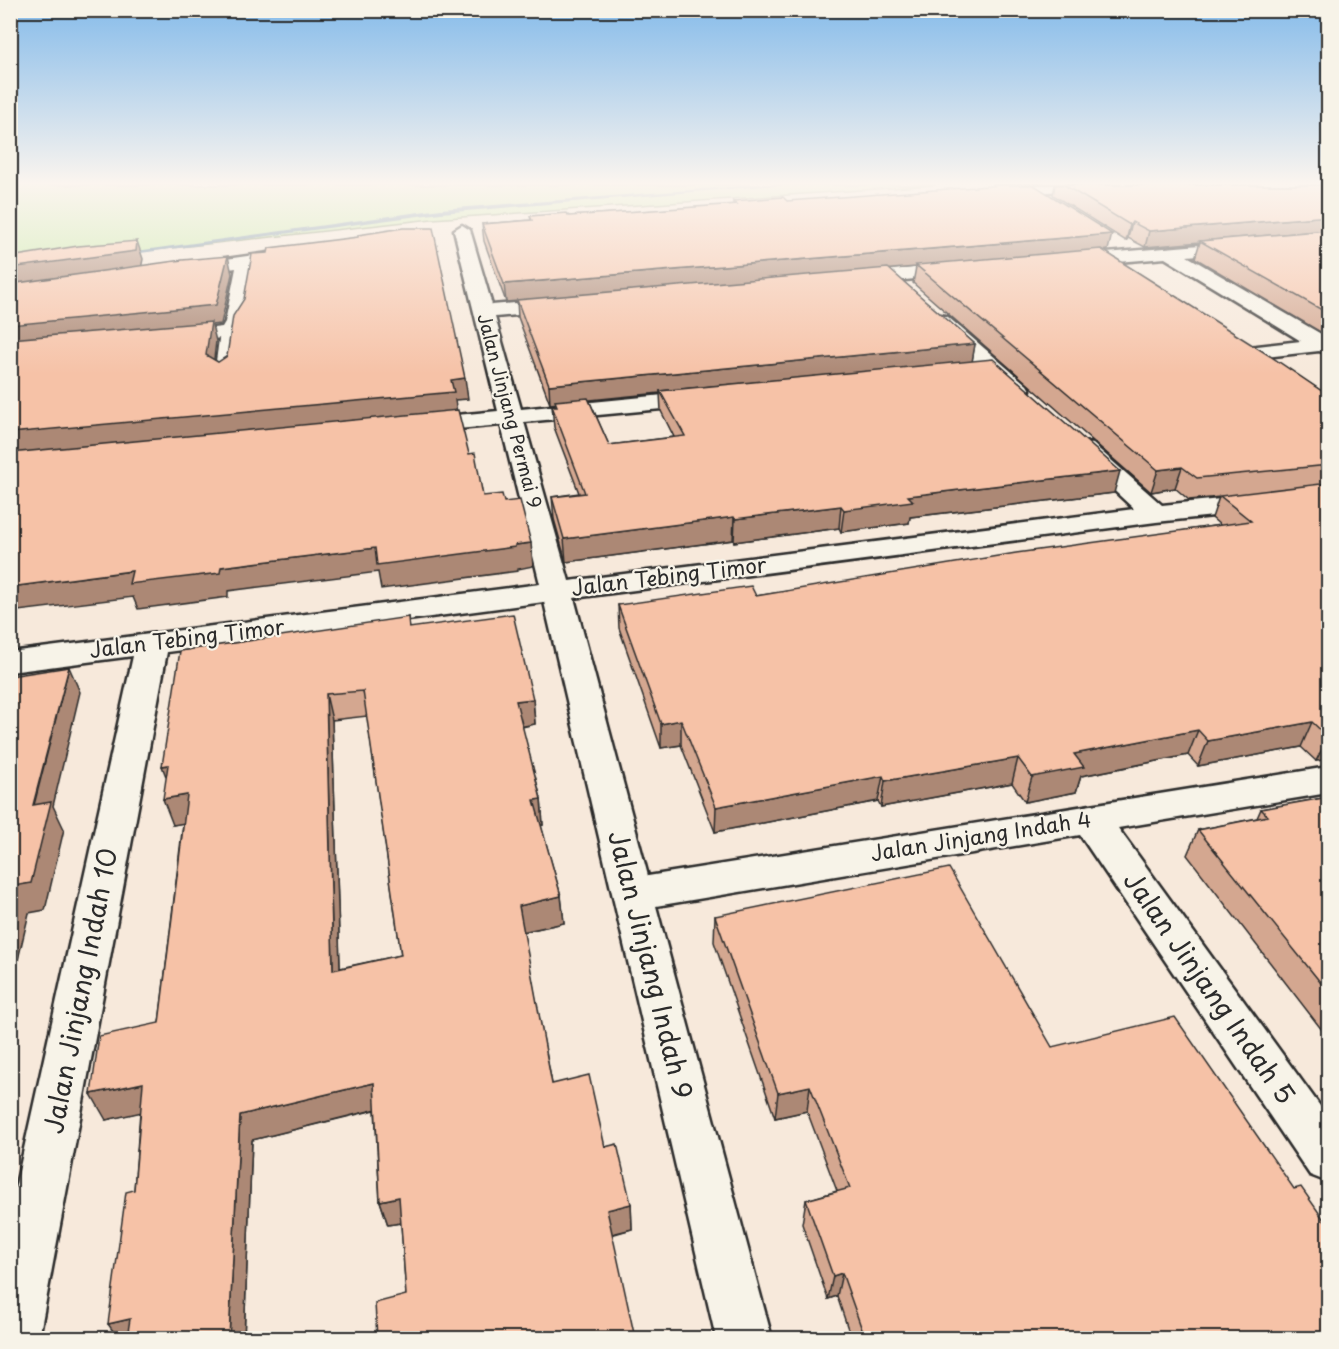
<svg xmlns="http://www.w3.org/2000/svg" width="1339" height="1349" viewBox="0 0 1339 1349" font-family="'Playpen Sans',sans-serif">
  <style>
    .green { fill: #c5eba5; stroke: #788b68; stroke-width: 1.5 }
    .lines { fill: none; stroke-linecap: round; stroke-linejoin: round }
    .stream { fill: #6888a0; fill-rule: evenodd }
    .service-casing { stroke: #2b2b2b; stroke-width: 4 }
    .minor-casing { stroke: #2b2b2b; stroke-width: 5 }
    .service { fill: #f7f3e8; fill-rule: evenodd }
    .minor { fill: #f7f3e8; fill-rule: evenodd }
    .wall { fill: #d4a790; stroke: #2b2b2b; stroke-width: 1.5; fill-rule: evenodd }
    .shaded-wall { fill: #ac8875; stroke: #2b2b2b; stroke-width: 1.5 }
    .building { fill: #f6c2a7; stroke: #2b2b2b; stroke-width: 1.5; fill-rule: evenodd }
    .labels { text-anchor: middle; stroke-width: 4.5; stroke-linejoin: round; paint-order: stroke }
    .far-street-label { font-size: 18px; fill: #2b2b2b; stroke: #f7f3e8 }
    .street-label { font-size: 21px; fill: #2b2b2b; stroke: #f7f3e8 }
    .near-street-label { font-size: 26px; fill: #2b2b2b; stroke: #f7f3e8 }
  </style>
  <rect width="100%" height="100%" fill="#f7e9db"/>
  <filter id="ink" filterUnits="userSpaceOnUse"><feTurbulence type="fractalNoise" baseFrequency=".0167" numOctaves="2"/><feDisplacementMap in="SourceGraphic" scale="12" xChannelSelector="R" yChannelSelector="G"/><feConvolveMatrix kernelMatrix="1 2 1 2 8 2 1 2 1" color-interpolation-filters="sRGB"/></filter>
  <g filter="url(#ink)">
    <polygon class="green" points="10,185 936,185 432,219 11,266"/>
    <g class="lines">
      <polygon class="stream" points="756,185 778,185 441,213 125,255 122,253 441,209"/>
      <defs>
        <polygon id="service" points="228,327 236,332 230,376 222,381 214,376 220,332"/>
        <g id="minor">
          <polygon points="1014,185 1083,185 1075,190 993,196 985,191 993,186"/>
          <polygon points="462,225 470,230 492,305 562,299 572,305 562,311 495,317 521,409 704,391 712,393 716,398 712,403 704,405 524,422 569,581 1134,509 1075,454 1072,449 1075,444 1084,442 1093,444 1162,505 1328,488 1328,504 1156,522 574,598 648,876 1328,767 1328,793 1118,828 1328,1117 1328,1182 1310,1175 1080,835 656,906 772,1338 716,1338 544,602 167,652 39,1338 10,1338 10,1212 133,656 10,672 10,652 540,584 501,425 415,433 407,431 403,426 407,421 415,419 498,411 454,230"/>
          <polygon points="1328,234 1328,244 1187,256 1328,338 1328,354 1319,351 1248,359 1240,358 1237,353 1240,348 1301,341 1165,258 1071,266 1062,261 1071,256"/>
          <polygon points="297,249 303,250 306,254 303,258 255,265 245,323 235,336 171,345 164,343 161,339 164,335 171,333 222,327 225,322 236,268 184,276 175,270 177,266"/>
          <polygon points="960,264 967,266 969,270 967,274 853,285 844,279 853,273"/>
          <polygon points="941,315 948,317 1027,385 1030,390 1027,395 1011,395 934,325 931,321 934,317"/>
        </g>
      </defs>
      <use href="#service" class="service-casing"/>
      <use href="#minor" class="minor-casing"/>
      <use href="#service" class="service"/>
      <use href="#minor" class="minor"/>
    </g>
    <g class="wall">
      <polygon points="1055,185 1329,185 1329,337 1195,258 1200,242 1145,247 1128,238 1126,241 1053,195"/>
      <path d="M733 201H787L1108 250 1104 251 1329 396V759L1316 761 1301 747 1198 766 1188 755 1081 776 1076 792 1025 802 1012 783 881 807 878 801 715 832 681 745 661 748 619 628 618 605 756 596 1220 525 1212 518 1219 497 1189 500 1175 488 1151 492 913 283 916 267 889 269 975 344 972 361 1114 493 910 517 909 523 841 532 839 528 734 542 733 540 566 562 554 519 552 497 579 493 554 427 552 406H555V403L550 404 518 317 517 301 506 302 484 241 482 224 531 220 530 216H569L733 205ZM660 393 661 411 674 437 609 445 589 400Z"/>
      <path d="M408 617 410 628 533 699 535 724 522 727 541 799 543 825 541 826 561 896 564 923 523 932 552 1084 605 1147 631 1204 632 1229 406 1295 401 1223 388 1225 380 1201 375 1110 252 1140 244 1338H118L134 1190 140 1112 106 1120 159 1023 183 823 173 825ZM367 716 401 955 340 968 332 720Z"/>
      <polygon points="1329,797 1329,1039 1187,855 1198,830 1257,818 1261,809"/>
      <polygon points="715,916 1052,1047 1329,1338 851,1338 837,1296 828,1299 802,1224 806,1200 837,1191 807,1111 775,1118 714,942"/>
    </g>
    <g class="shaded-wall">
      <polygon points="1329,216 1329,230 1200,241 1200,242 1145,247 1149,231"/>
      <polygon points="1132,222 1128,238 1126,241 1130,225"/>
      <polygon points="1112,234 1108,250 917,267 916,265 916,267 506,302 504,284"/>
      <polygon points="137,241 143,259 141,269 10,288 10,268"/>
      <polygon points="228,256 232,274 221,324 212,325 216,341 212,376 10,346 10,325"/>
      <polygon points="975,344 972,362 660,391 660,393 550,404 549,385"/>
      <polygon points="465,378 468,399 455,400 457,413 10,456 10,433"/>
      <polygon points="1182,467 1175,488 1151,492 1158,470"/>
      <polygon points="1120,471 1114,493 910,517 909,523 841,532 844,510 908,496"/>
      <polygon points="841,506 839,528 734,542 735,519"/>
      <polygon points="734,517 733,540 566,562 564,539"/>
      <polygon points="531,543 533,566 518,569 518,571 381,589 378,572 228,591 228,597 138,609 133,597 10,612 10,587 132,571 221,567 375,548 515,545"/>
      <polygon points="69,667 80,692 53,806 64,829 45,910 29,913 13,981 17,988 10,1015 10,900"/>
      <polygon points="326,694 332,720 341,996 333,970"/>
      <polygon points="533,699 535,724 519,727 516,701"/>
      <polygon points="681,720 681,745 661,748 661,724"/>
      <polygon points="1312,722 1301,747 1198,766 1208,741"/>
      <polygon points="1198,730 1188,755 1081,776 1076,792 1025,802 1032,777 1074,754"/>
      <polygon points="1328,737 1329,759 1316,761"/>
      <polygon points="1018,758 1012,783 881,807 885,781"/>
      <polygon points="168,765 172,792 162,766"/>
      <polygon points="883,776 878,801 715,832 716,807"/>
      <polygon points="187,795 197,821 173,825 163,799"/>
      <polygon points="541,799 543,825 537,826 534,800"/>
      <polygon points="561,896 564,923 522,932 519,906"/>
      <polygon points="143,1083 156,1109 106,1120 91,1094"/>
      <polygon points="374,1083 381,1108 252,1140 244,1338 229,1338 240,1115"/>
      <polygon points="810,1086 807,1111 775,1118 778,1093"/>
      <polygon points="399,1197 407,1222 388,1225 380,1201"/>
      <polygon points="631,1204 632,1229 608,1235 607,1210"/>
      <polygon points="842,1273 837,1296 828,1299 833,1276"/>
      <polygon points="130,1319 144,1338 118,1338 108,1324"/>
    </g>
    <g class="building">
      <polygon points="1002,185 1034,185 1112,234 504,284 482,224 532,220 530,216 566,213 569,216 736,204 733,201 783,197 787,201"/>
      <polygon points="1064,185 1329,185 1329,216 1149,231 1132,222 1130,225"/>
      <polygon points="403,228 433,228 465,378 451,380 454,392 10,433 10,339 211,322 206,355 218,362 227,356 233,316 244,299 252,254 268,253 269,248 358,237 358,235"/>
      <polygon points="1329,230 1329,314 1200,241"/>
      <polygon points="137,241 136,251 10,268 10,257 78,246"/>
      <polygon points="1101,249 1270,356 1329,396 1329,465 1197,478 1182,467 1158,470 916,265"/>
      <polygon points="228,256 216,305 10,325 10,284 182,260"/>
      <polygon points="888,268 975,344 549,385 517,300"/>
      <polygon points="993,359 1120,471 908,496 913,501 844,510 841,506 735,519 734,517 564,539 552,497 585,493 552,406 557,406 555,401 588,398 609,445 685,436 660,391"/>
      <polygon points="458,410 469,454 475,453 483,496 502,494 504,502 520,500 531,543 515,545 515,547 377,565 375,548 221,567 220,573 129,584 132,571 10,587 10,453"/>
      <polygon points="1329,483 1328,737 1312,722 1208,741 1198,730 1074,754 1084,767 1032,777 1018,758 885,781 883,776 716,807 681,720 661,724 618,605 751,586 756,596 1016,553 1251,521 1220,496"/>
      <path d="M513 614 533 699 516 701 541 799 534 800 561 896 519 906 552 1084 589 1075 605 1147 617 1144 631 1204 607 1210 635 1338H377L375 1303 406 1295 399 1197 380 1201 374 1083 240 1115 229 1338H127L130 1319 108 1324 126 1192 134 1190 143 1083 91 1094 99 1036 159 1023 187 795 163 799 168 765 162 766 180 651 408 617 409 628ZM363 691 401 955 333 970 326 694Z"/>
      <polygon points="69,667 33,805 51,802 31,883 14,886 10,900 10,676"/>
      <polygon points="1329,797 1329,993 1198,830 1268,816 1261,809"/>
      <polygon points="949,868 1052,1047 1175,1017 1294,1189 1301,1187 1329,1227 1329,1338 865,1338 842,1273 833,1276 806,1200 850,1188 810,1086 778,1093 715,916"/>
    </g>
  </g>
  <linearGradient id="sky" x2="0" y2="1"><stop stop-color="#85bbea"/><stop offset="0.49" stop-color="#fbf5ef"/><stop offset="1" stop-color="#fbf5ef" stop-opacity="0"/></linearGradient>
  <rect width="1339" height="374" fill="url(#sky)"/>
  <g class="labels">
    <g class="far-street-label">
      <text transform="translate(509 411) rotate(75)" y="6">Jalan Jinjang Permai 9</text>
    </g>
    <g class="street-label">
      <text transform="translate(669 577) rotate(-7)" y="7">Jalan Tebing Timor</text>
      <text transform="translate(187 639) rotate(-7)" y="7">Jalan Tebing Timor</text>
      <text transform="translate(981 837) rotate(-9)" y="7">Jalan Jinjang Indah 4</text>
    </g>
    <g class="near-street-label">
      <text transform="translate(650 965) rotate(76)" y="9">Jalan Jinjang Indah 9</text>
      <text transform="translate(1209 988) rotate(55)" y="9">Jalan Jinjang Indah 5</text>
      <text transform="translate(81 991) rotate(-79)" y="9">Jalan Jinjang Indah 10</text>
    </g>
  </g>
  <rect width="1339" height="1349" fill="none" stroke="#f7f3e8" stroke-width="36"/>
  <rect x="18" y="18" width="1303" height="1313" fill="none" stroke="#2b2b2b" stroke-width="2" filter="url(#ink)"/>
</svg>
